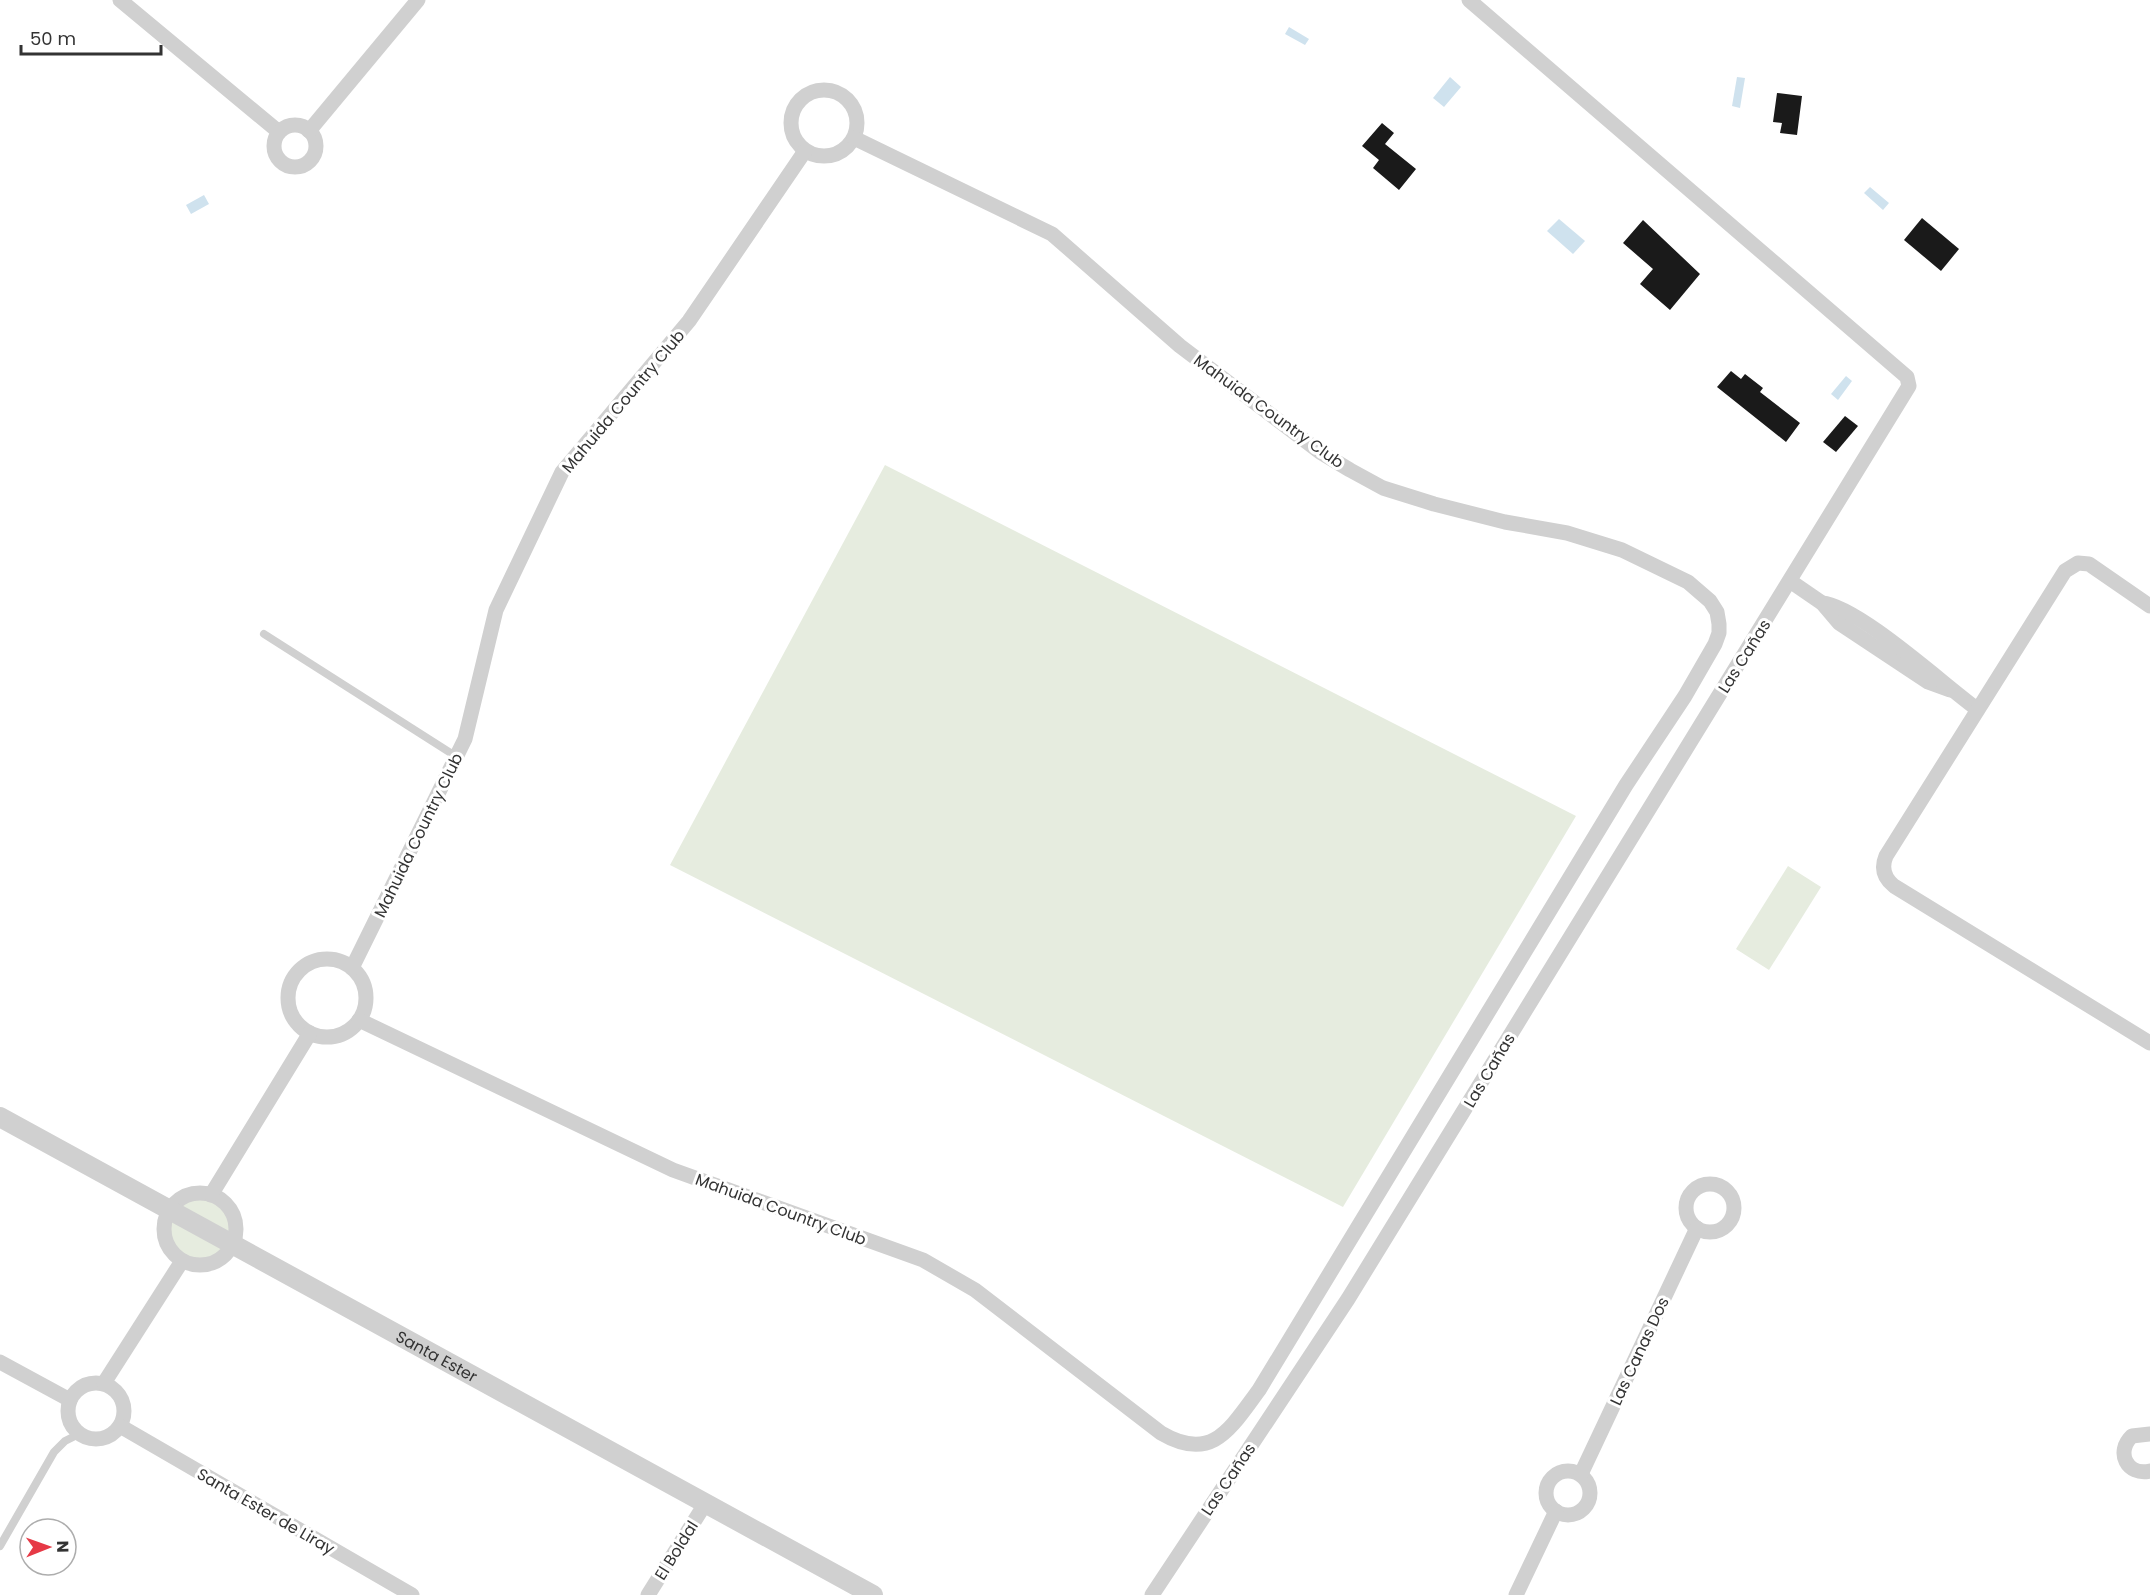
<svg xmlns="http://www.w3.org/2000/svg" width="2150" height="1595" viewBox="0 0 2150 1595" font-family="Poppins,sans-serif">
  <style>
    .green { fill: #e6ecdf }
    .water { fill: #cfe2ee }
    .building { fill: #1a1a1a }
    .lines { fill: none; stroke-linecap: round; stroke-linejoin: round }
    .service { stroke: #d0d0d0; stroke-width: 8 }
    .minor { stroke: #d0d0d0; stroke-width: 15 }
    .tertiary { stroke: #d0d0d0; stroke-width: 20 }
    .labels { text-anchor: middle; stroke-width: 6; stroke-linejoin: round; paint-order: stroke }
    .street-label { font-size: 16px; fill: #333; stroke: #fff }
  </style>
  <rect width="100%" height="100%" fill="#fff"/>
  <g class="green">
    <polygon points="885,465 1576,816 1343,1207 670,865"/>
    <polygon points="1788,866 1821,887 1769,970 1736,949"/>
    <circle cx="200" cy="1229" r="30"/>
  </g>
  <g class="water">
    <polygon points="1289,27 1309,39 1305,45 1285,34"/>
    <polygon points="1450,77 1461,87 1444,107 1433,98"/>
    <polygon points="1737,77 1745,78 1740,108 1732,106"/>
    <polygon points="1870,187 1889,203 1883,210 1864,193"/>
    <polygon points="204,195 209,204 191,214 186,205"/>
    <polygon points="1559,219 1585,241 1573,254 1547,231"/>
    <polygon points="1846,376 1852,381 1838,400 1831,394"/>
  </g>
  <g class="building">
    <polygon points="1777,93 1802,96 1797,135 1780,133 1782,123 1773,122"/>
    <polygon points="1382,123 1394,133 1385,144 1416,169 1399,190 1373,168 1379,160 1362,146"/>
    <polygon points="1922,218 1959,249 1941,271 1904,240"/>
    <polygon points="1643,220 1700,274 1670,310 1640,284 1653,269 1623,243"/>
    <polygon points="1731,371 1741,379 1745,374 1763,388 1760,392 1800,423 1786,442 1717,387"/>
    <polygon points="1845,416 1858,426 1836,452 1823,442"/>
  </g>
  <g class="lines">
    <g class="service">
      <polyline points="264,634 457,757"/>
      <polyline points="0,1546 54,1452 65,1441 79,1434"/>
    </g>
    <g class="minor">
      <polyline points="120,0 279,132"/>
      <circle cx="824" cy="123" r="33"/>
      <circle cx="295" cy="146" r="21"/>
      <polyline points="309,131 418,0"/>
      <polyline points="1790,581 1822,603 1839,623 1928,682 1950,690"/>
      <path d="M1822 603C1858 606 1945 686 1977 709"/>
      <path d="M2150 606 2089 564 2078 563 2065 571 1886 856C1881 868 1884 878 1894 886L2150 1043"/>
      <circle cx="327" cy="998" r="39"/>
      <polyline points="352,968 465,739 496,610 562,472 689,321 805,151"/>
      <path d="M359 1020 673 1170 923 1260 975 1290 1161 1433C1212 1463 1230 1429 1259 1390L1626 785 1685 696 1715 644 1719 633V624L1717 612 1710 601 1688 582 1622 550 1567 533 1505 522 1434 504 1383 488 1350 470 1320 452 1180 346 1052 234 854 138"/>
      <circle cx="1710" cy="1208" r="24"/>
      <circle cx="200" cy="1229" r="36"/>
      <polyline points="211,1195 310,1033"/>
      <polyline points="0,1362 70,1400"/>
      <circle cx="96" cy="1411" r="28"/>
      <polyline points="104,1383 182,1261"/>
      <polyline points="120,1426 412,1595"/>
      <path d="M2150 1434 2132 1436C2115 1452 2127 1476 2150 1471"/>
      <circle cx="1568" cy="1493" r="22"/>
      <polyline points="1581,1474 1697,1228"/>
      <polyline points="648,1595 705,1504"/>
      <polyline points="1152,1595 1348,1299 1909,386 1907,377 1469,0"/>
      <polyline points="1516,1595 1556,1511"/>
    </g>
    <path class="tertiary" id="s1" d="M0 1117 873 1595"/>
  </g>
  <g class="labels">
    <g class="street-label">
      <text transform="translate(623 401) rotate(-50)" y="6">Mahuida Country Club</text>
      <text transform="translate(1269 411) rotate(36)" y="6">Mahuida Country Club</text>
      <text transform="translate(1744 656) rotate(-58)" y="6">Las Cañas</text>
      <text transform="translate(418 835) rotate(-64)" y="6">Mahuida Country Club</text>
      <text transform="translate(1489 1070) rotate(-59)" y="6">Las Cañas</text>
      <text transform="translate(781 1209) rotate(20)" y="6">Mahuida Country Club</text>
      <text transform="translate(1639 1351) rotate(-65)" y="6">Las Canas Dos</text>
      <text dy="6" stroke="none"><textPath href="#s1" startOffset="498">Santa Ester</textPath></text>
      <text transform="translate(1228 1479) rotate(-56)" y="6">Las Cañas</text>
      <text transform="translate(266 1511) rotate(30)" y="6">Santa Ester de Liray</text>
      <text transform="translate(676 1550) rotate(-58)" y="6">El Boldal</text>
    </g>
  </g>
  <g transform="translate(48 1547) rotate(89)"><circle r="28" fill="#ffffff" stroke="#adadad" stroke-width="1.5"/>
  <path d="M0-4.5L10 22L0 15L-10 22Z" fill="#e63946"/>
  <text y="-9" font-size="16" font-weight="bold" text-anchor="middle" fill="#333333">N</text>
  </g>
  <path d="M21 45v9h140v-9" fill="none" stroke="#333333" stroke-width="3"/>
  <text x="30" y="45" font-size="18" fill="#333333" stroke="#ffffff" stroke-width="4.5" paint-order="stroke">50 m</text>
</svg>
